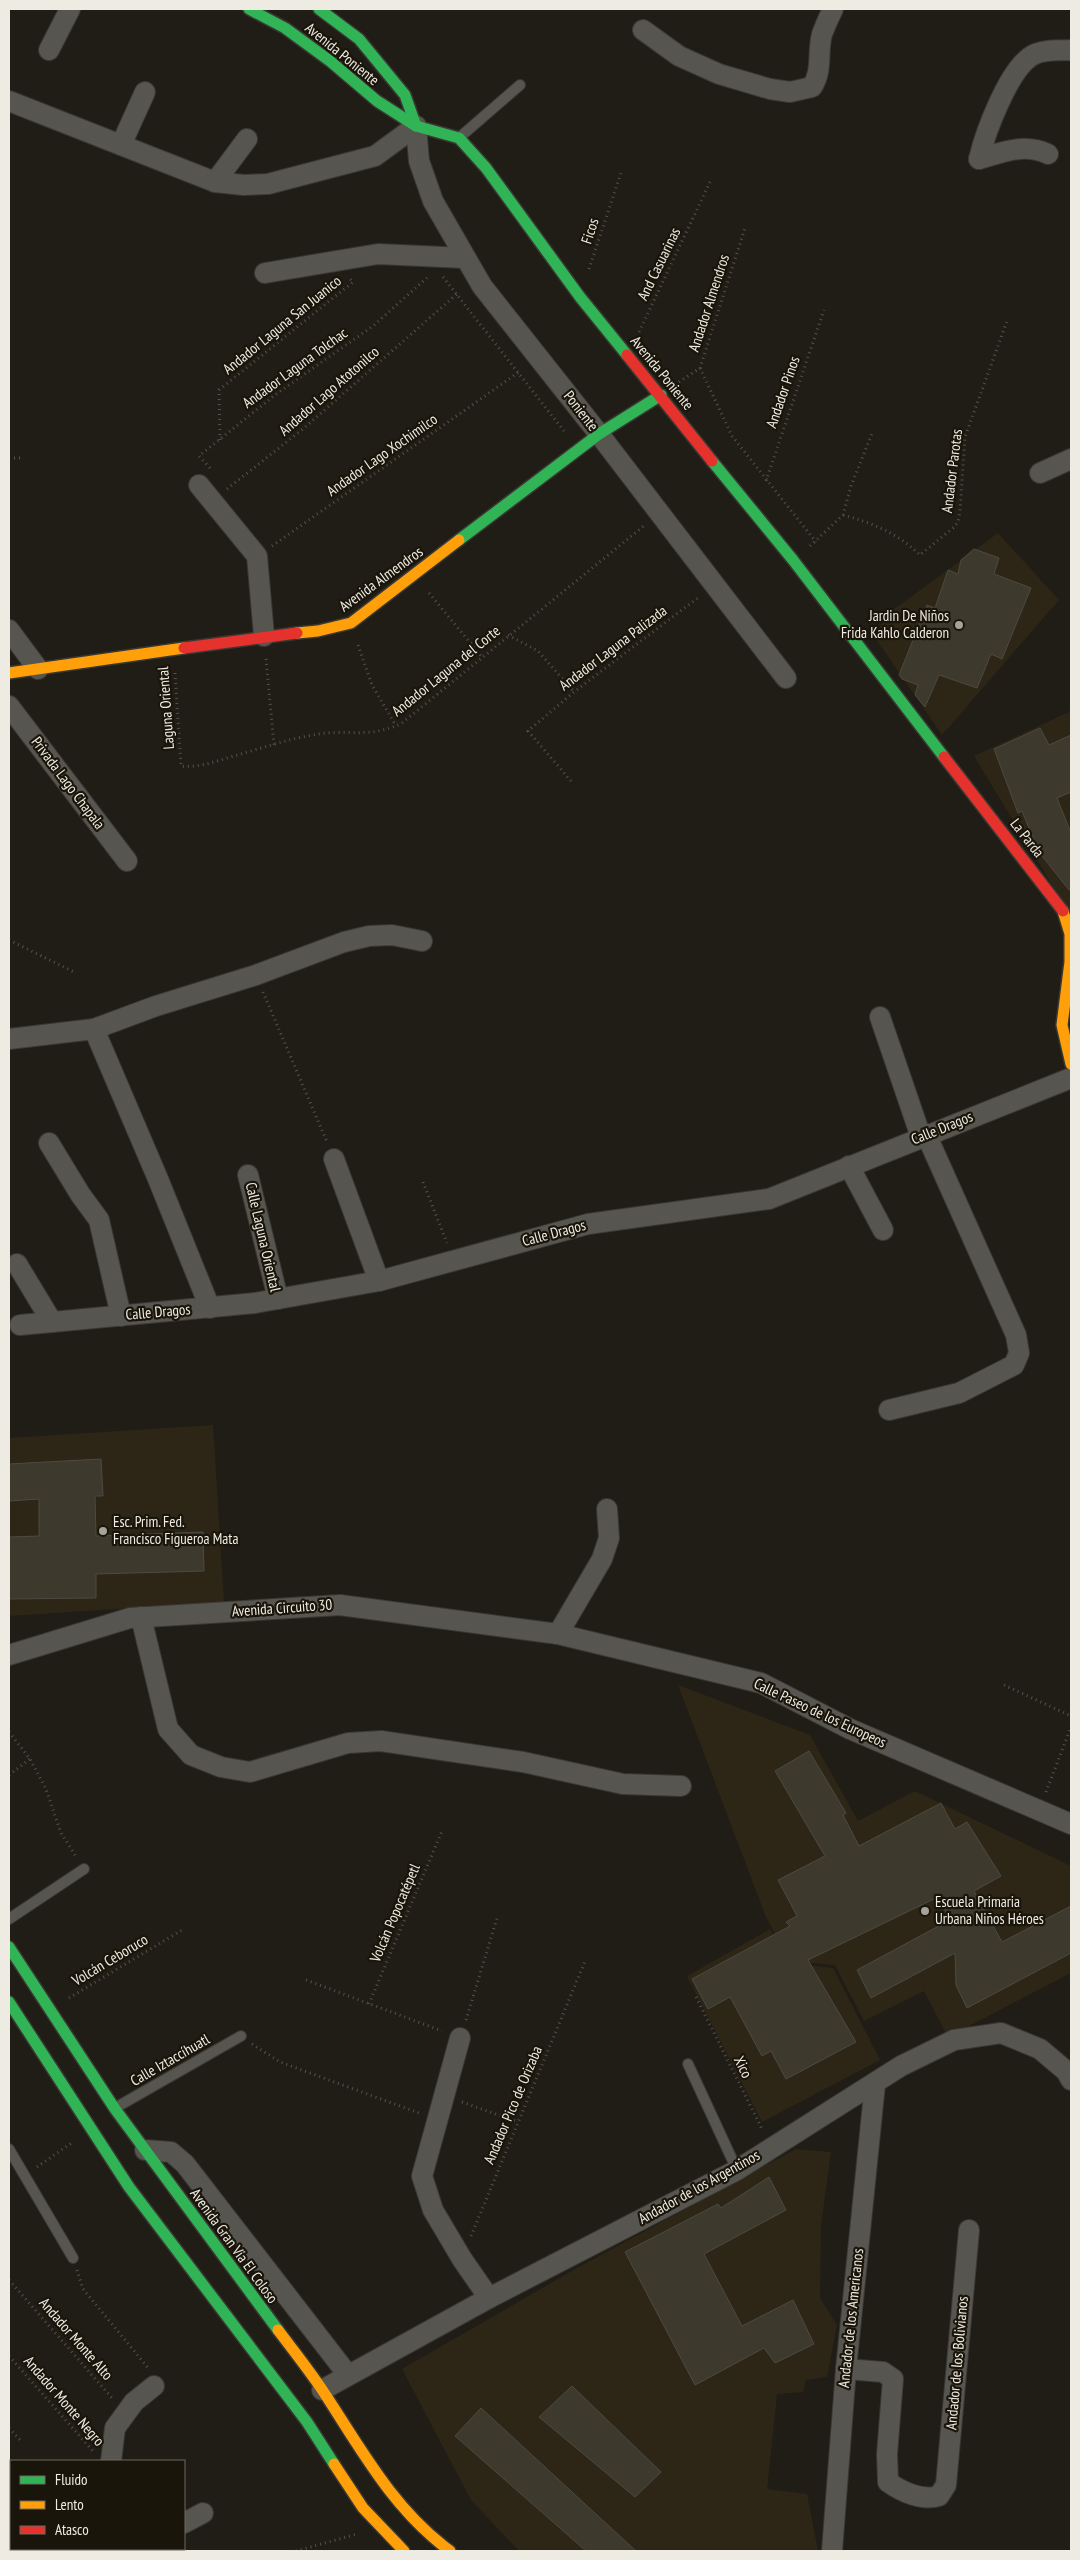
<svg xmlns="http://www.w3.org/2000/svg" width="1080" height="2560" viewBox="0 0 1080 2560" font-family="'PT Sans Narrow',sans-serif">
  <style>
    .built { fill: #2d2616 }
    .building { fill: #3d392d; stroke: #4d4a44 }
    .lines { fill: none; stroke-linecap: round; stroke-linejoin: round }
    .lane-casing { stroke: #3a3834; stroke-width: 12 }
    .street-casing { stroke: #3a3834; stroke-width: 22 }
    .fast-casing { stroke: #3a3834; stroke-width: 14 }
    .slow-casing { stroke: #3a3834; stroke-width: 14 }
    .jam-casing { stroke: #3a3834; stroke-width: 14 }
    .path { stroke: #54524e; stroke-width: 3; stroke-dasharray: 1 4; stroke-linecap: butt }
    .lane { stroke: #575550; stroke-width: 10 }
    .street { stroke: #575550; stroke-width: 20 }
    .fast { stroke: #30b455; stroke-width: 11 }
    .slow { stroke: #ff9f0a; stroke-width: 11 }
    .jam { stroke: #e5322d; stroke-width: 11 }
    .poi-dot { fill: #a6a39b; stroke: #1a150a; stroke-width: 2 }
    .labels { text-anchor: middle; stroke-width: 4.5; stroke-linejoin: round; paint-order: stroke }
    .street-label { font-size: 15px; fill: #eeebe3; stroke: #1a150a }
    .poi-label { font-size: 15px; fill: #eeebe3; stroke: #1a150a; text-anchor: start }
  </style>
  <rect width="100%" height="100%" fill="#201d16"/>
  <g class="built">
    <polygon points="998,533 1059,600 942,735 874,636 889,613"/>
    <polygon points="1071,711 1071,916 974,756"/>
    <polygon points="213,1425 224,1602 9,1616 9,1438"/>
    <polygon points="678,1685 810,1735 858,1821 915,1791 1071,1866 1071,1973 948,2037 924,1991 864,2021 835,1965 789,1961 766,1917"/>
    <polygon points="770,1929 789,1963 833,1968 880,2060 762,2122 687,1976"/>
    <polygon points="796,2149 831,2152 821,2225 820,2298 837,2325 827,2377 806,2380 803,2392 777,2394 767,2489 807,2494 818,2551 519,2551 471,2500 402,2369 577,2268"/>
  </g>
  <g class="building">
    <polygon points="974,549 999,558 994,574 1031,588 1002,659 991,654 977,688 939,675 925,707 915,695 918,685 902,679 899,675 927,605 935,608 948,570 958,574 961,560"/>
    <polygon points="1040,728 1049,745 1071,735 1071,792 1057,798 1071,833 1071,889 1069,890 1039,852 1022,811 1018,813 994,749"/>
    <polygon points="101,1459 103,1496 95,1496 96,1536 203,1532 204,1571 96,1574 96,1598 9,1599 9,1537 39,1536 39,1499 9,1501 9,1464"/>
    <polygon points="809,1751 846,1813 843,1815 859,1846 941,1803 955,1829 967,1822 1001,1876 974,1891 1002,1942 1071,1906 1071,1953 967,2008 956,1985 955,1953 871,1998 857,1970 950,1920 938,1897 808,1960 856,2042 786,2079 771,2051 762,2056 730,1997 708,2009 692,1979 790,1926 786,1922 797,1916 778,1880 825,1856 775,1771"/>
    <polygon points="769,2177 786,2210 704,2254 742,2326 793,2300 814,2344 775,2363 764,2348 695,2385 625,2252 718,2204 721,2208"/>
    <polygon points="572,2386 661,2472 635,2497 539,2417"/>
    <polygon points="481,2408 636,2551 586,2551 455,2436"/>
  </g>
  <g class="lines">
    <defs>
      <g id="lane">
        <polyline points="460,137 520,85"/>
        <polyline points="9,1919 84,1869"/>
        <polyline points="688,2064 737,2170"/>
        <polyline points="115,2108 241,2036"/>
        <polyline points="9,2149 73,2258"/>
      </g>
      <g id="street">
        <path d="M643 30 679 56 719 74 770 89 790 92 812 87C823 70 817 53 822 34 825 26 829 17 833 9"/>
        <polyline points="49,50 70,9"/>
        <polyline points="9,101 215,182 244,185 268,184 375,156 416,126"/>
        <polyline points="416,126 419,161 433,201 482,286 599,434 786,678"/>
        <polyline points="121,145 145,92"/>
        <path d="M979 159C985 133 1009 68 1033 55 1044 49 1060 51 1071 50"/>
        <path d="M979 159C1003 152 1024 143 1048 154"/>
        <polyline points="215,182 247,139"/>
        <polyline points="265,273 378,254 465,258"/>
        <polyline points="1040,473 1071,459"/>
        <polyline points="199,485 257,556 264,636"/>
        <polyline points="9,630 38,669"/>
        <polyline points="9,706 127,861"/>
        <polyline points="880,1017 921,1137"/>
        <polyline points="94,1029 158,1179 210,1308"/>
        <polyline points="9,1039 94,1029 156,1006 256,975 344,942 369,936 392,935 422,941"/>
        <polyline points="49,1143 80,1194 99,1220 121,1316"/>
        <polyline points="334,1159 379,1281"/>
        <polyline points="849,1166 883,1230"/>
        <polyline points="248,1175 278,1299"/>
        <polyline points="17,1264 52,1322"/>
        <polyline points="20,1325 255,1303 379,1281 588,1224 769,1199 1071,1078"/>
        <polyline points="889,1410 959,1393 1014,1365 1019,1353 1016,1335 926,1134"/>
        <polyline points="141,1617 168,1729 191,1755 221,1767 250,1772 348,1743 381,1741 523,1762 623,1784 681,1786"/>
        <polyline points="558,1634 602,1559 609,1538 607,1509"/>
        <polyline points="9,1655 130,1618 340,1605 558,1634 761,1683 850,1729 1071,1824"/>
        <polyline points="460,2038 422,2176 433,2210 462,2259 489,2298"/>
        <polyline points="145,2150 171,2152 185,2164 348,2375"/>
        <path d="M846 2369 883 2372 893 2379 887 2454 888 2482C902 2492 922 2501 939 2496L946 2485 969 2230"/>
        <polyline points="322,2390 489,2298 737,2170 901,2066 954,2040 1001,2033 1040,2049 1066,2071 1071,2080"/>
        <polyline points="111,2461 115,2428 134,2402 154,2386"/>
        <polyline points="184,2523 203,2513"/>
        <polyline points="106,2551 106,2549"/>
        <polyline points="127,2551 132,2549"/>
        <polyline points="832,2551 846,2369 875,2084"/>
      </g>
      <g id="fast">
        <polyline points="249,9 285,28 330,61 377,101 416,126 459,138 486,168 580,297 627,355"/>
        <polyline points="319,9 359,39 405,95 416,126"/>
        <polyline points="712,461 793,560 944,757"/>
        <polyline points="459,540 599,434 661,395"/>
        <polyline points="9,1947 115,2109 278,2330"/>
        <polyline points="9,2002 129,2187 307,2422 334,2464"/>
      </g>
      <g id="slow">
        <polyline points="297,633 318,631 351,623 459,540"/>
        <polyline points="9,673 184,648"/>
        <polyline points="1063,911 1070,934 1070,962 1062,1025 1071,1064"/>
        <path d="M278 2330C293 2350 309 2370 323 2391 361 2449 393 2509 450 2551"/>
        <polyline points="334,2464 363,2508 404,2551"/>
      </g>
      <g id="jam">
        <polyline points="627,355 712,461"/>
        <polyline points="184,648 297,633"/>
        <polyline points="944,757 1063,911"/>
      </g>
    </defs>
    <use href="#lane" class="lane-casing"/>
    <use href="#street" class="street-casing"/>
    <use href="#fast" class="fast-casing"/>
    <use href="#slow" class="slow-casing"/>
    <use href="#jam" class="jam-casing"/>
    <g class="path">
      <polyline points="589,269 621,173"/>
      <polyline points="443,277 564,431"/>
      <polyline points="639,332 710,182"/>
      <polyline points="700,368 732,436 816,542"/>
      <polyline points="679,382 700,368 745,228"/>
      <polyline points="220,440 219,390 353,282 350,279"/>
      <polyline points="9,458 20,458"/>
      <polyline points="210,468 199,456 275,395 373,326 429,276"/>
      <polyline points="766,481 824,310"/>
      <polyline points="227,489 303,429 457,294"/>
      <path d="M843 515C873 523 897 533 920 555L953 528 958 522 960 511 965 437 1007 321"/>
      <polyline points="272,546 519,372"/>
      <polyline points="810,546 843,515 851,486 873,431"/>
      <polyline points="429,593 482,657"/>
      <polyline points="508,635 538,651 574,692"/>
      <polyline points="358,645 372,685 396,726"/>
      <polyline points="266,659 274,745"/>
      <path d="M175 673 181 766C200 768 216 761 234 756 263 748 296 736 327 733 356 731 374 737 402 723L645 525"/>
      <polyline points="571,781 528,731 574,692 699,597"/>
      <polyline points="9,940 74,972"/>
      <polyline points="263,992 327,1142"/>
      <polyline points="423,1182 447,1243"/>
      <polyline points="1004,1685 1071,1716"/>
      <polyline points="9,1732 30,1759 46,1789 61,1833 77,1858"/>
      <polyline points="9,1775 30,1759"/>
      <polyline points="1046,1792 1071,1727"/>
      <polyline points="306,1980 442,2031"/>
      <polyline points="696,1997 763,2131"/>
      <polyline points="69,1998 182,1930"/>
      <polyline points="369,2004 442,1831"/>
      <polyline points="466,2020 497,1918"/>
      <polyline points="252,2044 280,2062 419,2113"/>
      <polyline points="462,2102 518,2122"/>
      <polyline points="37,2167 73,2142"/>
      <polyline points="471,2236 586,1959"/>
      <polyline points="77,2270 83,2289 149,2369"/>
      <polyline points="9,2280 112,2398"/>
      <polyline points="9,2356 93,2451"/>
      <polyline points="9,2428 20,2440"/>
      <polyline points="9,2506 11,2504"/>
      <polyline points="296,2551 357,2534"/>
    </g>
    <use href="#lane" class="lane"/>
    <use href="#street" class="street"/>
    <use href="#fast" class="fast"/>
    <use href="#slow" class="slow"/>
    <use href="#jam" class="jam"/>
  </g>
  <g class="poi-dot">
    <circle cx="959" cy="625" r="5"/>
    <circle cx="103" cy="1531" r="5"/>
    <circle cx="925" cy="1911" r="5"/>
  </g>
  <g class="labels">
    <g class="street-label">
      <text transform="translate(342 54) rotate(39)" y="5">Avenida Poniente</text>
      <text transform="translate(590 231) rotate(-72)" y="5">Ficos</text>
      <text transform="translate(659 264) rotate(-64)" y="5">And Casuarinas</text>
      <text transform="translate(709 303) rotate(-72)" y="5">Andador Almendros</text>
      <text transform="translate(282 325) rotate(-39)" y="5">Andador Laguna San Juanico</text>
      <text transform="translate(295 368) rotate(-36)" y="5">Andador Laguna Tolchac</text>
      <text transform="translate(662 373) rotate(51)" y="5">Avenida Poniente</text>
      <text transform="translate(329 391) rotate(-41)" y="5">Andador Lago Atotonilco</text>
      <text transform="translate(783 392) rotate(-71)" y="5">Andador Pinos</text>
      <text transform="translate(581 411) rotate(52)" y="5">Poniente</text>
      <text transform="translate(382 455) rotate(-35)" y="5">Andador Lago Xochimilco</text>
      <text transform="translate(952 471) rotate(-83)" y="5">Andador Parotas</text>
      <text transform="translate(381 579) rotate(-36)" y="5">Avenida Almendros</text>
      <text transform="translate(613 648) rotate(-37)" y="5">Andador Laguna Palizada</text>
      <text transform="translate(446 671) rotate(-39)" y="5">Andador Laguna del Corte</text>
      <text transform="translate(166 708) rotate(-94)" y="5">Laguna Oriental</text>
      <text transform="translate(68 783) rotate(53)" y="5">Privada Lago Chapala</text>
      <text transform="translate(1027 838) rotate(52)" y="5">La Parda</text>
      <text transform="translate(942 1128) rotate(-22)" y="5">Calle Dragos</text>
      <text transform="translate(554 1233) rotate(-15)" y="5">Calle Dragos</text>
      <text transform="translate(263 1237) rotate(77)" y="5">Calle Laguna Oriental</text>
      <text transform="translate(158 1312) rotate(-5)" y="5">Calle Dragos</text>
      <text transform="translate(282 1608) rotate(-4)" y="5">Avenida Circuito 30</text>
      <text transform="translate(820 1713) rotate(25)" y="5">Calle Paseo de los Europeos</text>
      <text transform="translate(395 1913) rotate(-67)" y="5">Volcán Popocatépetl</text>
      <text transform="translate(110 1960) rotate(-31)" y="5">Volcán Ceboruco</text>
      <text transform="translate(170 2060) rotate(-30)" y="5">Calle Iztaccíhuatl</text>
      <text transform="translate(743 2067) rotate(64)" y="5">Xico</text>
      <text transform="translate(513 2105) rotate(-67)" y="5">Andador Pico de Orizaba</text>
      <text transform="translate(699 2187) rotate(-29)" y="5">Andador de los Argentinos</text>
      <text transform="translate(234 2246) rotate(54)" y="5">Avenida Gran Vía El Coloso</text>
      <text transform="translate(851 2318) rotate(-84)" y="5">Andador de los Americanos</text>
      <text transform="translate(76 2339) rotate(49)" y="5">Andador Monte Alto</text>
      <text transform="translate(957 2363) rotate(-85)" y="5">Andador de los Bolivianos</text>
      <text transform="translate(64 2401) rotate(49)" y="5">Andador Monte Negro</text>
    </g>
    <g class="poi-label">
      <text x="949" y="621" text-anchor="end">Jardin De Niños<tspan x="949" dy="17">Frida Kahlo Calderon</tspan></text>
      <text x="113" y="1527">Esc. Prim. Fed.<tspan x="113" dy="17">Francisco Figueroa Mata</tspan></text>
      <text x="935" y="1907">Escuela Primaria<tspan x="935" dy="17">Urbana Niños Héroes</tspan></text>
    </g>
  </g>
  <rect width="1080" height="2560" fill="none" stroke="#eeebe3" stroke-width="20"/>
  <rect x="10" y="2460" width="175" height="90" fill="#1a150a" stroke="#6f6b61"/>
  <rect x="20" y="2476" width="25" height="8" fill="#30b455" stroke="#6f6b61"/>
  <text x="55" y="2485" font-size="15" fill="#eeebe3">Fluido</text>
  <rect x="20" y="2501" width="25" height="8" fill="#ff9f0a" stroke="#6f6b61"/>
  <text x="55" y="2510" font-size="15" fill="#eeebe3">Lento</text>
  <rect x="20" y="2526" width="25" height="8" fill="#e5322d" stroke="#6f6b61"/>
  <text x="55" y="2535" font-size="15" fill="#eeebe3">Atasco</text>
</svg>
